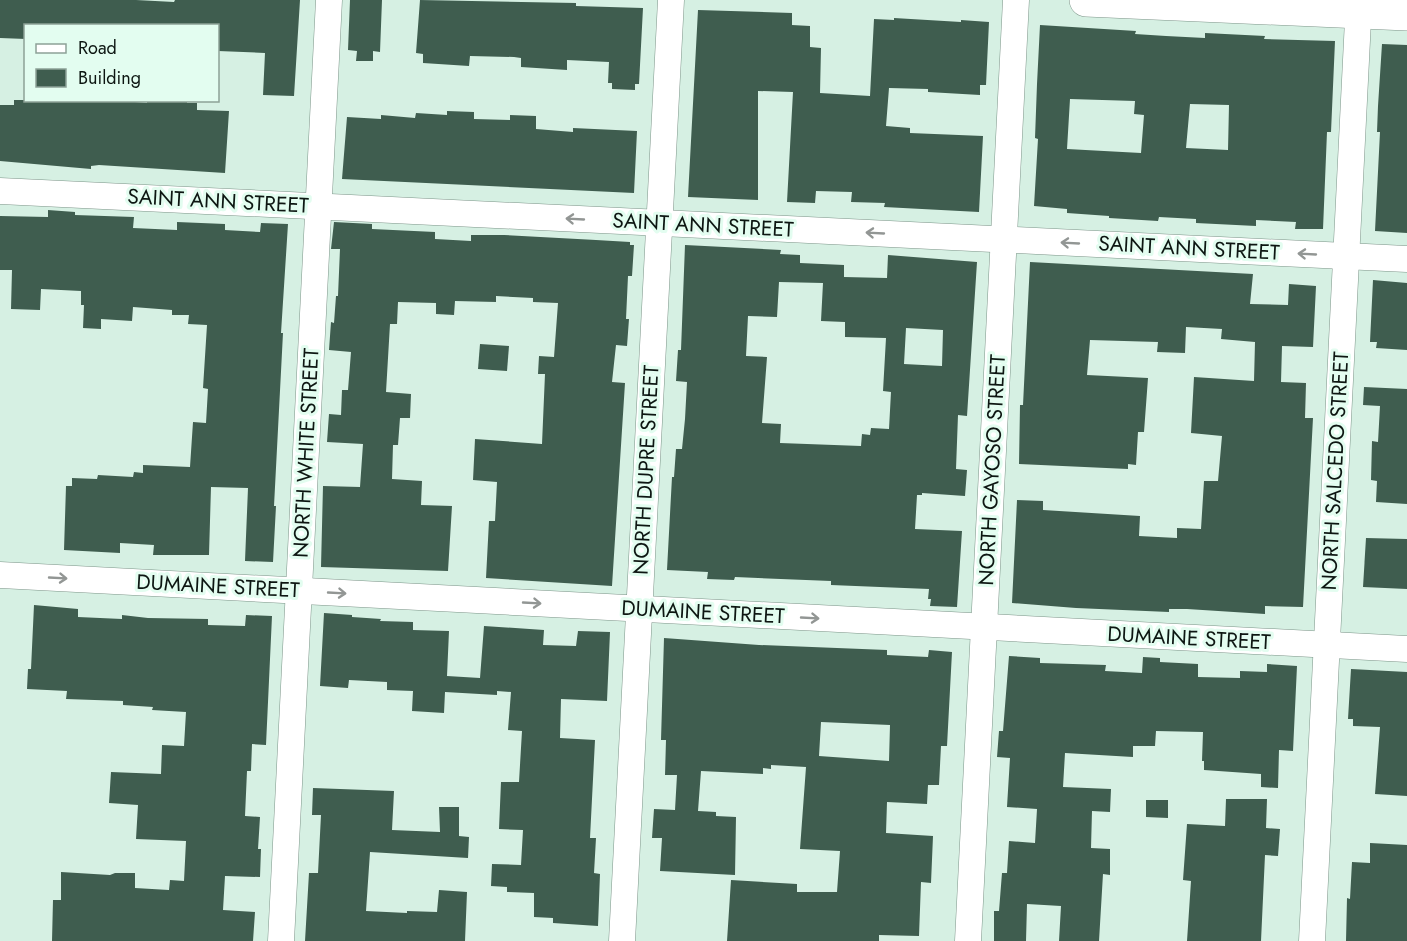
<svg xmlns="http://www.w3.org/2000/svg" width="1407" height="941" viewBox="0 0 1407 941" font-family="Jost,sans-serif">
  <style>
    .building { fill: #3f5d4f; fill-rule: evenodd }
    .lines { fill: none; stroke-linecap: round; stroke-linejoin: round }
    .street-casing { stroke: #7d9589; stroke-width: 27 }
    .secondary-casing { stroke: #7d9589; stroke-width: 34 }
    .street { stroke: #fff; stroke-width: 26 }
    .secondary { stroke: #fff; stroke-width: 33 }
    .oneway { stroke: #929694 }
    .labels { text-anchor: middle; stroke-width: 6; stroke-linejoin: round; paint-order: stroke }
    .street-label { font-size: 21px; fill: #0d1612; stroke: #e3fdf0 }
  </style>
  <rect width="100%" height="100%" fill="#d6f0e3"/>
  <g class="building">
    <polygon points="0,0 136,0 174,2 175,0 300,0 294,96 263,95 265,53 218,51 218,26 26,26 26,39 0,38"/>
    <polygon points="350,0 382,0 380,52 373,51 373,61 356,61 357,51 348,50"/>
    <polygon points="420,0 576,3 576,6 643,8 639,84 635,84 635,90 612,89 612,83 608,83 609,62 567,60 567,70 521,67 521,58 514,57 470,56 469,66 423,63 423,54 416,53"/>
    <polygon points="698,10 792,13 792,25 810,26 810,47 821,48 820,93 870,96 874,19 894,20 894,18 961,22 961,20 989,22 986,85 980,85 980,95 928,92 928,89 889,88 886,126 910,128 910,133 983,136 979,212 884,207 885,203 851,202 852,192 816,191 815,203 787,202 793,92 758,91 758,200 688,197"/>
    <path d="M1040 25 1136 31 1135 34 1166 36 1205 38V33L1265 36 1264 39 1335 41 1331 132H1327L1323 229H1295L1296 222 1256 220V226L1196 223V219L1159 217 1158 221 1109 218V216L1067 213V209L1034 206 1038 139 1035 138 1037 84ZM1070 99 1135 101 1134 114 1144 115 1141 153 1067 149ZM1190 104 1229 105 1228 150 1186 148Z"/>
    <polygon points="1382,44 1407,45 1407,233 1375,231 1380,132 1377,132 1378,106"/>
    <polygon points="14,100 111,100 147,103 147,100 187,100 187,103 197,103 197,110 229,111 225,173 99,165 91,166 91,169 0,161 0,105 14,105"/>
    <polygon points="447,111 474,112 474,119 510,120 510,115 536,116 536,129 573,132 573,128 637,131 634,193 342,179 347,117 381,119 381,115 415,118 416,113 447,115"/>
    <polygon points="48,210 75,212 75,215 134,217 133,228 177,230 177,222 225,224 225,230 260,232 261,223 288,224 281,333 283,333 274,506 276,506 273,562 245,561 248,488 211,487 209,555 153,555 154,545 120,543 120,553 64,550 66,486 72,486 72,478 97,479 98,475 133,477 134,472 143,473 143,465 190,467 193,422 206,423 208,389 203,388 207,325 188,324 189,315 172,315 172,310 133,307 132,321 101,319 101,329 83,328 84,305 81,305 81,291 41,289 40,310 11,309 12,270 0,270 0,216 48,217"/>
    <polygon points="334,222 372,224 372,229 435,232 435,239 471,241 471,235 504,235 596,240 630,242 630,245 634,245 632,276 628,276 626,319 629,319 627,346 616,345 612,382 625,383 612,586 486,578 489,521 495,521 497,482 473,480 475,439 542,444 545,374 538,374 539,356 554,357 558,303 533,302 533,298 496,296 496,302 455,301 454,315 436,314 436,303 398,302 397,324 390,324 386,392 411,394 410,418 400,418 398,445 393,445 392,479 422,481 421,505 452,506 448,571 321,567 323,486 360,487 363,444 327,442 329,414 341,415 342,390 348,390 351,352 329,350 331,322 334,323 336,296 338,296 340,249 331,249"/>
    <path d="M685 245 781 250 780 254 800 255V263L844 265V277L887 278 888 255 977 262 967 416 958 415 956 469 967 470 965 496 922 493V495H917L915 529 962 531 957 607 930 606 931 599H928L929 589 831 585V581L735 577 734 580 707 579 708 572 667 570 672 477H674L676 449H682L685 419 687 382 676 381 678 350H681ZM779 282 823 283 821 321 845 322V337L886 338 883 391 891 392 889 429 871 428 870 435 862 434 861 446 780 443 781 424 762 423 767 357 746 356 748 316 777 317ZM906 328 943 330 942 366 904 364Z"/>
    <polygon points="1030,262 1253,274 1250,304 1288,305 1289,284 1316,286 1313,347 1282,346 1281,382 1306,383 1305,418 1313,418 1303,607 1265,606 1265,614 1187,609 1169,609 1169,612 1076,608 1012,603 1017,500 1043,501 1043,510 1140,516 1139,536 1177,538 1177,528 1201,529 1204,481 1218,481 1222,436 1191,433 1194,377 1254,381 1255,342 1221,339 1222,329 1186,327 1185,353 1157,352 1158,342 1090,340 1087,375 1148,378 1144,432 1138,432 1136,465 1128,464 1128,469 1019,464 1020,405 1023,405"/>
    <polygon points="1373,280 1407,283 1407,350 1376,348 1377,342 1370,342"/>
    <polygon points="480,344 509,346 507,371 478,369"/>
    <polygon points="1364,387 1407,389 1407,504 1376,502 1377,481 1371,480 1372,441 1378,442 1380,406 1363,405"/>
    <polygon points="1366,538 1407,539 1407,589 1363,587"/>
    <polygon points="34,605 78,609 78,617 122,619 122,615 148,618 208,619 208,625 245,626 246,615 272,616 266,745 252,744 251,771 247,771 245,816 260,817 258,849 261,849 260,877 225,876 223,910 255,912 253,941 52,941 53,900 61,900 61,872 110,875 115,873 135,873 135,888 169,890 170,880 184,881 186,841 136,839 138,805 109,803 111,772 161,774 162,745 184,746 186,712 152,710 153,707 123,705 123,701 66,699 67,691 27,689 28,669 31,669"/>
    <polygon points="324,613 352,615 352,617 381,619 380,621 413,622 413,630 449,631 447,676 480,678 484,626 544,630 543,645 576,646 578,631 610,632 607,701 561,699 560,738 595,740 590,838 596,838 594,873 600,874 598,926 553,923 553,918 534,917 534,893 507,892 507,887 491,886 492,864 521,865 523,830 499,829 501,782 519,782 522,731 508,730 511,692 497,691 497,695 445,692 444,713 412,711 413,691 387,690 387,682 349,680 348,688 320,686"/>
    <path d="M664 638 759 645 887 650V655L928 657 929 650 952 652 947 746H941L939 785H928L927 804 887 802 886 833 933 836 931 883 921 882 919 936 879 935V941H727L731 880 797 884V892H837L840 851 800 849 806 767 771 765V769L763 768V774L701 771 698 811 716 812V816L736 817 735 875 660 871 662 838H652L654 809 675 810 677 775H665L666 740H661ZM821 722 890 725 889 761 819 756Z"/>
    <polygon points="1009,656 1040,658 1040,663 1106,665 1105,671 1142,673 1143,657 1160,658 1160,662 1198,664 1198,677 1240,678 1240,671 1267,672 1267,664 1297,666 1293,751 1279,750 1278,788 1261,787 1261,774 1204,770 1204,761 1202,761 1203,732 1156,731 1155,746 1133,746 1133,757 1065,753 1063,787 1111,789 1110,812 1092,811 1091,848 1110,849 1110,875 1103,874 1099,941 1059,941 1061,906 1027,904 1026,941 994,941 994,911 999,911 1002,873 1007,873 1009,841 1035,843 1037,809 1007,807 1010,758 997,757 999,731 1003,731"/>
    <polygon points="1351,669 1407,672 1407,796 1375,794 1380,727 1353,726 1353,719 1348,719"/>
    <polygon points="313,788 394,791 392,830 440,832 439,807 459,807 459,836 469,837 468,858 370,852 366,911 407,913 407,911 437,912 439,890 467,892 465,941 305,941 309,873 318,873 321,815 312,815"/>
    <polygon points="1226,799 1267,799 1266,828 1280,829 1278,856 1265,855 1261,941 1187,941 1191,881 1183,880 1187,824 1225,826"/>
    <polygon points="1146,800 1168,800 1168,818 1146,817"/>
    <polygon points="1370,843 1407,845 1407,941 1346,941 1347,898 1350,899 1352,862 1370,863"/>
  </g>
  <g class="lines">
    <defs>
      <g id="street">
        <polyline points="0,191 1407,259"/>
        <polyline points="0,575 1407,649"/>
        <polyline points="281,941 329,0"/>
        <polyline points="622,941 671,0"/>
        <polyline points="968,941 1016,0"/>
        <polyline points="1312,941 1359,0"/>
      </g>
      <polyline id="secondary" points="1086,0 1407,14"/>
    </defs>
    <use href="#street" class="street-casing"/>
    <use href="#secondary" class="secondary-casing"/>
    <use href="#street" class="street"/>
    <use href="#secondary" class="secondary"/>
  </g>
  <defs><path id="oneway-shaft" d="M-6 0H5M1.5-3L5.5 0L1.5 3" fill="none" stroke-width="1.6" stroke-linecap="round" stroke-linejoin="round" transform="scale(1.5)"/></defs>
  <g class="oneway">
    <use href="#oneway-shaft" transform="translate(575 219) rotate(-177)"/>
    <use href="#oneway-shaft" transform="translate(875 233) rotate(-177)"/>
    <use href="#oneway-shaft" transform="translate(1070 243) rotate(-177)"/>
    <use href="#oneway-shaft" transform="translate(1307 254) rotate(-177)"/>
    <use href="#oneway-shaft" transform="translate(58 578) rotate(3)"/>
    <use href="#oneway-shaft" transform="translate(337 593) rotate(3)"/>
    <use href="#oneway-shaft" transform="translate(532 603) rotate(3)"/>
    <use href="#oneway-shaft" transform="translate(810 618) rotate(3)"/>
  </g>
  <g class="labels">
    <g class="street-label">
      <text transform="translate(218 201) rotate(3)" y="7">SAINT ANN STREET</text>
      <text transform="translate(703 225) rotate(3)" y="7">SAINT ANN STREET</text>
      <text transform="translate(1189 248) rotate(3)" y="7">SAINT ANN STREET</text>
      <text transform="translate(306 453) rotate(-87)" y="7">NORTH WHITE STREET</text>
      <text transform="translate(646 470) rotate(-87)" y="7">NORTH DUPRE STREET</text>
      <text transform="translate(992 470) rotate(-87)" y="7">NORTH GAYOSO STREET</text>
      <text transform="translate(1335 471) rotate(-87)" y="7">NORTH SALCEDO STREET</text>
      <text transform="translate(218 586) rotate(3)" y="7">DUMAINE STREET</text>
      <text transform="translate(703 612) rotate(3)" y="7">DUMAINE STREET</text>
      <text transform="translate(1189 638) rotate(3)" y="7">DUMAINE STREET</text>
    </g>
  </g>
  <rect x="24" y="24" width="195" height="78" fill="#e3fdf0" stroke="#8da197" stroke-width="1.5"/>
  <rect x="36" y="44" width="30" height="9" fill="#ffffff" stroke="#8da197" stroke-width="1.5"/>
  <text x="78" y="54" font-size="18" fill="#0d1612">Road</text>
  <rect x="36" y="69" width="30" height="18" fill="#3f5d4f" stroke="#8da197" stroke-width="1.5"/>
  <text x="78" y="84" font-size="18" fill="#0d1612">Building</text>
</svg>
